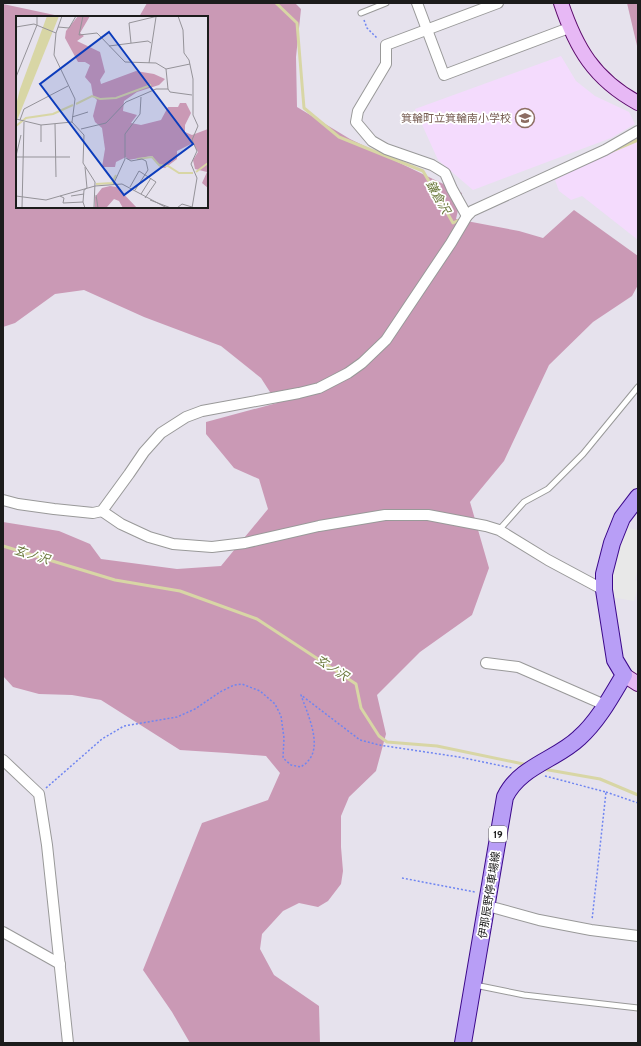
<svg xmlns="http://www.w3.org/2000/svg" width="641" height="1046" viewBox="0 0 641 1046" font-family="Cabin,'Noto Sans JP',sans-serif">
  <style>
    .education { fill: #f4dbfd }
    .forest { fill: #ca99b5 }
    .parking { fill: #e8e8e8 }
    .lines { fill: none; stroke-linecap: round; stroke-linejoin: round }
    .stream { stroke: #d8d6a5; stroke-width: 3 }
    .lane-casing { stroke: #999; stroke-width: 7 }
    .street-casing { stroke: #999; stroke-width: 12 }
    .secondary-casing { stroke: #5b0b6b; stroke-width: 16 }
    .primary-casing { stroke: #3c098b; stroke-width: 18 }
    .path { stroke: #6f85f1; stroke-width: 1.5; stroke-dasharray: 2 2; stroke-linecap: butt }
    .lane { stroke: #fff; stroke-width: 5 }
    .street { stroke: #fff; stroke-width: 10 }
    .secondary { stroke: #e7b8f5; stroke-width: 14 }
    .primary { stroke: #b89ef6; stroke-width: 16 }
    .labels { text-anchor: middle; stroke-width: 3.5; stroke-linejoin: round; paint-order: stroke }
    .shield { fill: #fff; stroke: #606060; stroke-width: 1 }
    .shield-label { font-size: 10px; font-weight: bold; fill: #1c1c1c }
    .education-label { font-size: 11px; fill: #785e54; stroke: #fff; text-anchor: end }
    .street-label { font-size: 11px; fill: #1c1c1c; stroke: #fff }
    .water-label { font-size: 12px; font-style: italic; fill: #6b793c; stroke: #fff }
    .inset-river { fill: none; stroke: #d8d6a5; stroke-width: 2 }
    .inset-road { fill: none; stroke: #959399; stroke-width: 1 }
    .view { fill: #0c3cbc; fill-opacity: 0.15; stroke: #0c3cbc; stroke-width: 2 }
    .inset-edge { fill: none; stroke: #1c1c1c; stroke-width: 2 }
  </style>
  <rect width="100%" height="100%" fill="#e6e2ed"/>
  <g class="education">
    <polygon points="561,56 576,81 595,96 629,112 635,124 611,138 473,190 438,160 415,109"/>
    <polygon points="638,137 638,240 582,196 571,200 559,191 555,180"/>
  </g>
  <g class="forest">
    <polygon points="147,3 295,3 301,9 296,57 297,107 350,139 462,193 456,219 519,231 543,238 574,210 638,256 638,285 632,296 593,322 549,365 504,461 470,502 489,568 472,615 420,652 377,695 386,734 376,771 349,797 341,816 341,847 343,871 341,884 328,901 318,907 299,903 283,911 262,934 260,949 274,975 319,1006 320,1043 190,1043 172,1012 143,970 202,823 268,800 280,773 266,756 227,753 180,750 101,700 72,695 39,694 13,687 3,676 3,522 59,531 90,544 101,559 177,569 221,566 268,509 259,479 234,468 206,434 206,422 277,403 261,378 221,346 144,317 84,290 55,294 15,323 3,327 3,4 64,17 17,17 17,207 207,207 207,17 139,17"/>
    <polygon points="627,3 638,3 638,50"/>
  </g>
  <polygon class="parking" points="625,527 638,530 638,568 635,580 638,581 638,587 634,601 611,597 610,572"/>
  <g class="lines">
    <g class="stream">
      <polyline points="276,3 297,23 304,108 339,137 423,171 453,223 461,219"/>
      <polyline points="612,151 638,140"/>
      <polyline points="3,546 115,580 180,591 257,619 356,684 361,708 379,736 387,742 437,746 528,765"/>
      <polyline points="543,769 600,779 638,795"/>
    </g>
    <defs>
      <g id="lane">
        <polyline points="361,13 386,3"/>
        <polyline points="499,530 524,502 548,489 583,454 638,387"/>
        <polyline points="475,985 524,995 638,1008"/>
      </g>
      <g id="street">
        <polyline points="417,3 444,75 569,28"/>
        <polyline points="467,216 452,189 445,173 432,165 386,149 372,141 356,122 358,111 386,64 386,45 498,3"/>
        <polyline points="3,500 18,504 54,509 93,513 102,511 129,474 144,452 161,433 186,417 202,411 299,393 319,388 348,373 362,363 386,340 451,243 467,216 472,211 605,150 638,131"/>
        <polyline points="102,511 121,524 149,537 173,544 212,547 245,543 319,526 385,515 428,515 486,526 499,530 548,560 604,590"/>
        <polyline points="486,663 518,667 605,705"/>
        <polyline points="3,760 39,794 47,845 68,1043"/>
        <polyline points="488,906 539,920 591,930 638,936"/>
        <polyline points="3,932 60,964"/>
      </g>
      <g id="secondary">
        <path d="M561 3C576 48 594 79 638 103"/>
        <polyline points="624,675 638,684"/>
      </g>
      <path id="primary" d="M463 1043 505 797C520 766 556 760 579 738 598 721 611 697 624 675L615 660 604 590V574L612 543 622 518 638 497"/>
    </defs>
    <use href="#lane" class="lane-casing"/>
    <use href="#street" class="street-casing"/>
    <use href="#secondary" class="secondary-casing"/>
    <use href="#primary" class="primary-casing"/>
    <g class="path">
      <polyline points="364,20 367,28 378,39"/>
      <polyline points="545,776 606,792 592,920"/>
      <path d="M46 788 102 739 124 726 177 717 195 709 220 692 234 685 242 684 260 691 275 704 281 716 284 738 283 758 291 765 301 767C303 765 306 764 308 761 323 745 307 713 301 695L360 740 379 745 459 757 512 768"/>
      <polyline points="606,792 638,803"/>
      <polyline points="402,878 475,892"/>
    </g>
    <use href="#lane" class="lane"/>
    <use href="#street" class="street"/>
    <use href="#secondary" class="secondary"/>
    <use href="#primary" class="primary"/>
  </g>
  <defs>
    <symbol id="school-ring" viewBox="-11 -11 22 22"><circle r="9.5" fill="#fff" stroke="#8d6e63" stroke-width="1.5"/><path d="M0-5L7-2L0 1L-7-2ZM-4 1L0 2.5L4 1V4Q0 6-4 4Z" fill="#8d6e63"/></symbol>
  </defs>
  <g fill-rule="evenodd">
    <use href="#school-ring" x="514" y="107" width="22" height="22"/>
  </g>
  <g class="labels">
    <rect class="shield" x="489" y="826" width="18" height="16" rx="3"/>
    <g class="shield-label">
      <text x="498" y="838">19</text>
    </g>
    <g class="education-label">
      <text x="511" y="122">箕輪町立箕輪南小学校</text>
    </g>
    <g class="street-label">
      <text transform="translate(489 895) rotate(-81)" y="4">伊那辰野停車場線</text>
    </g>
    <g class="water-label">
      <text transform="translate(438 197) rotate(61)" y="4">鎌倉沢</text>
      <text transform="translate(32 555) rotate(17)" y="4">玄ノ沢</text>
      <text transform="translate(332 668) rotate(33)" y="4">玄ノ沢</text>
    </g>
  </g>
  <g transform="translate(16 16)">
    <rect width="192" height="192" fill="#e6e2ed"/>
    <path d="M62 0H74L64 17 68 20 61 25 84 36 89 56 84 64 85 68 120 55 138 58 149 63 143 69 121 76 108 85 107 95 121 99 115 107 125 109 145 104 152 91H162L164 87H170L175 97 169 109V116L176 119 192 113V172L186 167 191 156 179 153 177 144 182 136 177 127 161 135V143L149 152 144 151 136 140 112 144 110 141 100 146 99 151H86L89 133 86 112 79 106 77 100 81 84 77 80 75 68 69 61 74 49 69 46H62L49 22 50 15ZM94 170 101 171 121 192H107L103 185 98 183 91 191 98 192H79V181L86 172Z" fill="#ca99b5"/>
    <path d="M31 0H43L0 107V89L4 73Z" fill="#d8d6a5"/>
    <path class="inset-river" d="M60 88 76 80 84 83 100 82 135 69M0 110 10 102 37 98 57 89M121 143 136 141 143 149 152 150 163 157H177M180 156 192 147M80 168 96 167 100 159"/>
    <path class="inset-road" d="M46 0 40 17 38 39 59 83 56 106 68 119 67 147 79 166 78 192M67 0 63 19 81 17 109 46 140 47 150 53 174 48M162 0 167 14 168 37 173 44 177 63V99L182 110 176 124 181 135 175 148 181 162 176 192M0 11 18 8 40 17M42 11 53 12 60 0M115 27 113 7 142 0M93 30 132 25 135 27M133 47 140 1M150 53 152 73M0 61 21 9V0M56 101 72 96M0 103 25 109 56 106M4 104 8 93 52 70M39 108 40 161M65 113 90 107 110 86 140 73H152L154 76 176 79M25 126V109M0 140 5 119M0 141H54M110 142 115 145 126 143 130 145 132 154 119 174M69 151 71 172 68 174 67 186 69 192M97 169 109 143V118L124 98 125 81M114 171 123 155 140 166 129 182M125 178 135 162M80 179 82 192M0 180 30 184 79 170 106 168 151 192M44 180 48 182 47 187 67 186M55 180 68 178M134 184 155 192M6 192 8 106M161 192 166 188 176 191"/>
    <path class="view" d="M93 16 177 128 108 179 24 68Z"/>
    <rect width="192" height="192" class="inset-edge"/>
  </g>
  <rect width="641" height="1046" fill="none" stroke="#1c1c1c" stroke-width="8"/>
</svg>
